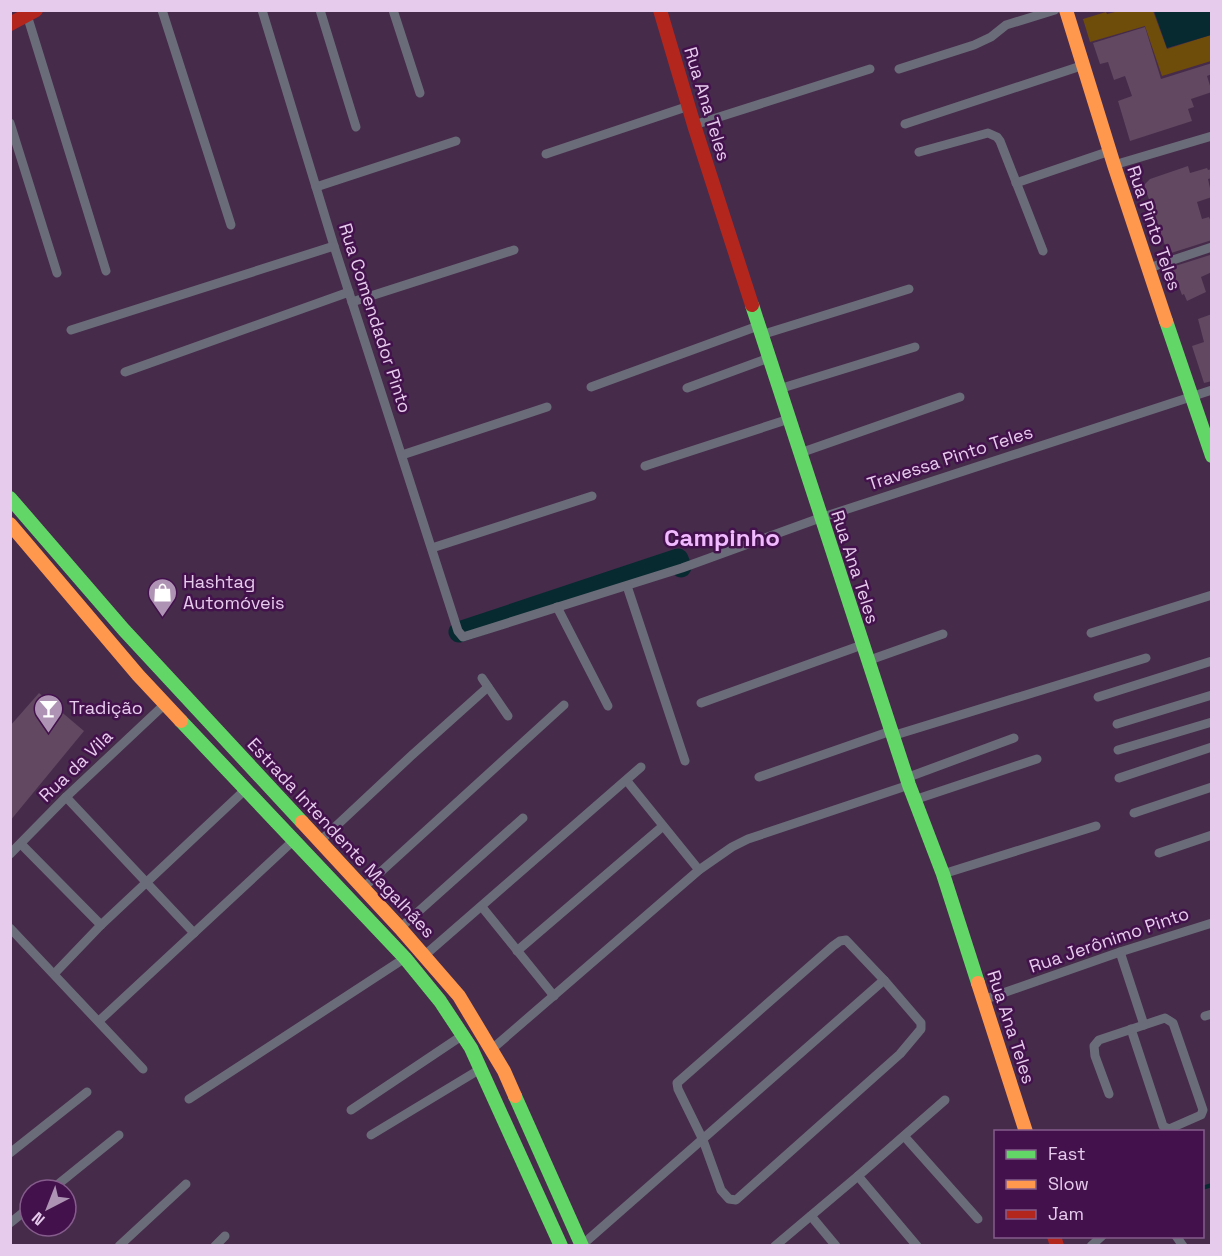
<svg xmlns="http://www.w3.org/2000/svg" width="1222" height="1256" viewBox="0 0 1222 1256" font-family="'Space Grotesk',sans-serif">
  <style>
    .green { fill: #6e4d0b }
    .water { fill: #062a30 }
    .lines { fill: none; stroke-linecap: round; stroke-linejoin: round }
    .stream { stroke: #062a30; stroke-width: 4 }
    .river { stroke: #062a30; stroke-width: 21 }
    .building { fill: #624860 }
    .street { stroke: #6b6c79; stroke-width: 9 }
    .fast { stroke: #63d668; stroke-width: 14 }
    .slow { stroke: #ff974d; stroke-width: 14 }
    .jam { stroke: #b3261e; stroke-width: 14 }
    .labels { text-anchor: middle; stroke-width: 5; stroke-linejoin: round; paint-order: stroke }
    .street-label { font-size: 18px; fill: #e7cbed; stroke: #43124c }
    .poi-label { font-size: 18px; fill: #e7cbed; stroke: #43124c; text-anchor: start }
    .district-label { font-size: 24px; font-weight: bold; fill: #f2bafe; stroke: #43124c }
  </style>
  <rect width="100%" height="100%" fill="#462b4b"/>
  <polygon class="green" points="1119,11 1153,11 1167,49 1211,35 1211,61 1162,76 1145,26 1090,42 1083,19 1106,12 1107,14"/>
  <polygon class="water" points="1154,11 1211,11 1211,35 1167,48"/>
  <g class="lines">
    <polyline class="stream" points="1202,1188 1212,1185"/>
    <polyline class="river" points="459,632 678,559 681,567"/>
  </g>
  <g class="building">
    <polygon points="1145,27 1161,79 1212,63 1212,74 1207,76 1212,92 1191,99 1194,107 1188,109 1192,121 1130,141 1118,101 1132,96 1125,76 1114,80 1108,62 1100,64 1093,43"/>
    <polygon points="1188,166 1190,173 1207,168 1208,170 1212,169 1212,178 1208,179 1212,197 1197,202 1202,219 1209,217 1212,224 1212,240 1168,254 1144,185 1150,179"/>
    <polygon points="1210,255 1212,272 1201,277 1206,292 1187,301 1184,294 1182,295 1178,284 1175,285 1171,271 1173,270 1172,267"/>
    <polygon points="1212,314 1212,381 1204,383 1192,346 1204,342 1198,319"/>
    <polygon points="39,693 84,731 10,821 10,726"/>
  </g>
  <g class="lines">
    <g class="street">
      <polyline points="162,10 231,225"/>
      <polyline points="262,10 334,246 458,631 463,637 682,568 820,518 1212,390"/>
      <polyline points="320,10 356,127"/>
      <polyline points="393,10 420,93"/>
      <polyline points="27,15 106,271"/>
      <polyline points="899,69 974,45 991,37 1006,25 1055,10"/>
      <polyline points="10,123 57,273"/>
      <polyline points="905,124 1084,65"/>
      <polyline points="694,125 870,69"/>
      <polyline points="919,152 988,133 997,137 1000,141 1043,251"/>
      <polyline points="546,154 689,106"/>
      <polyline points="1114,165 1212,136"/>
      <polyline points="1016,183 1110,151"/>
      <polyline points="316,187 456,141"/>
      <polyline points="1149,268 1212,247"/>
      <polyline points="352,302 514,250"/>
      <polyline points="71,330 334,246"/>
      <polyline points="761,335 909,289"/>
      <polyline points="125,372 349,292"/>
      <polyline points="591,387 758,326"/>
      <polyline points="687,388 769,358"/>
      <polyline points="779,389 915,347"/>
      <polyline points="800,453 960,397"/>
      <polyline points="402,455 547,407"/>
      <polyline points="645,466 789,419"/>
      <polyline points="432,548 592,496"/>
      <polyline points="627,586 685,761"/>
      <polyline points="557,607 608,706"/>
      <polyline points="1091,633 1212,595"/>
      <polyline points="867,661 943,634"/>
      <polyline points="482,678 508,716"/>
      <polyline points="1098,697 1212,661"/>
      <polyline points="701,703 862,645"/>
      <polyline points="1117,724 1212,695"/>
      <polyline points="892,736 1146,658"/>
      <polyline points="1118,750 1212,722"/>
      <polyline points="759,777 891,731"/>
      <polyline points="906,778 1014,738"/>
      <polyline points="1119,778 1212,747"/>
      <polyline points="627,781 699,870"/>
      <polyline points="66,797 194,933"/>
      <polyline points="914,800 1037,759"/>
      <polyline points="1134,813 1212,787"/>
      <polyline points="319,842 411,756 488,687"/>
      <polyline points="21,844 101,925"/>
      <polyline points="1159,853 1212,835"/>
      <polyline points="10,854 66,797 165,704"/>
      <polyline points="943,874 1096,826"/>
      <polyline points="363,888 564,705"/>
      <polyline points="482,907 554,996"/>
      <polyline points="10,928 143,1069"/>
      <polyline points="400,928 523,818"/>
      <polygon points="846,940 884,980 921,1023 921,1029 900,1054 736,1200 729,1199 721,1190 703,1140 678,1089 677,1083 833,946 840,941"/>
      <polyline points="517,951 663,826"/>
      <polyline points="425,955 641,767"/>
      <polyline points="55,973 101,925 246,789"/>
      <polyline points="983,1000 1120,952 1212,923"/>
      <polyline points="1205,1016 1212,1014"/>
      <polyline points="99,1021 294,840"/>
      <polyline points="1131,1029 1163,1126 1169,1129 1201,1115 1203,1110 1173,1023 1165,1018 1144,1025"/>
      <polyline points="492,1049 699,870 732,847 748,839 909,785"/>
      <polyline points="1109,1094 1095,1056 1094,1046 1099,1040 1144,1025 1120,952"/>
      <polyline points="189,1099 405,958"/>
      <polyline points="351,1110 463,1035"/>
      <polyline points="371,1135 482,1068"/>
      <polyline points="904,1136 978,1219"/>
      <polyline points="10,1153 87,1092"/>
      <polyline points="858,1176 917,1246"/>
      <polyline points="51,1190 119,1135"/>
      <polyline points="811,1216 836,1246"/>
      <polyline points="10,1223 30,1207"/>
      <polyline points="1176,1236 1183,1246"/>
      <polyline points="582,1245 884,980"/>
      <polyline points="119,1246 186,1184"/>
      <polyline points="215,1246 225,1236"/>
      <polyline points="775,1246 858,1176 945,1100"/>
      <polyline points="1091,1246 1102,1236"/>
    </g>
    <g class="fast">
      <polyline points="752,305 909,785 943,874 978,983"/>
      <polyline points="1166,321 1212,456"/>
      <polyline points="10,498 124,630 302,822"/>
      <polyline points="181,721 405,958 440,1001 471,1048 561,1246"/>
      <polyline points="515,1096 582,1246"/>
    </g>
    <g class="slow">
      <polyline points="1066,10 1114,165 1166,321"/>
      <polyline points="10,524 138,675 181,721"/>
      <polyline points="302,822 400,928 459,996 504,1071 515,1096"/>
      <polyline points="978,983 1026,1132"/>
    </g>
    <g class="jam">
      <polyline points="660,10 694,125 752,305"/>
      <polyline points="10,24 36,10"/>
      <polyline points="1054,1236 1057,1246"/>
    </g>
  </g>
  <defs>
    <symbol id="shop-pin" viewBox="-11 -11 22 30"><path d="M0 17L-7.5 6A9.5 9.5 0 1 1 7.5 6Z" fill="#af93b4" stroke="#43124c"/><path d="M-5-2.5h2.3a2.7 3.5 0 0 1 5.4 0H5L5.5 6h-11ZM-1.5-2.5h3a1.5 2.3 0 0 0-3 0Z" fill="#fff"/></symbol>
    <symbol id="bar-pin" viewBox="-11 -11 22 30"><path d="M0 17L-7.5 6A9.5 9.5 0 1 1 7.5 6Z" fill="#af93b4" stroke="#43124c"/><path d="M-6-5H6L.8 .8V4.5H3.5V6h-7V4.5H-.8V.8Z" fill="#fff"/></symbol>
  </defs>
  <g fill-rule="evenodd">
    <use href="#shop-pin" x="146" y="576" width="33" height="45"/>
    <use href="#bar-pin" x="32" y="692" width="33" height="45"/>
  </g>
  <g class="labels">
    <g class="street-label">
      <text transform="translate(707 104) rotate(73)" y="6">Rua Ana Teles</text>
      <text transform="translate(1154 228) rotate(71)" y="6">Rua Pinto Teles</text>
      <text transform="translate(375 318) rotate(72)" y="6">Rua Comendador Pinto</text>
      <text transform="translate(950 458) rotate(-18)" y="6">Travessa Pinto Teles</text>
      <text transform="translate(855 567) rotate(72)" y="6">Rua Ana Teles</text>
      <text transform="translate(76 766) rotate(-44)" y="6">Rua da Vila</text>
      <text transform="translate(341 838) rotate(47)" y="6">Estrada Intendente Magalhães</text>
      <text transform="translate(1109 940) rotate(-19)" y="6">Rua Jerônimo Pinto</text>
      <text transform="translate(1011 1027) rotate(72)" y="6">Rua Ana Teles</text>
    </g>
    <g class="poi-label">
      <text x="183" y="588">Hashtag<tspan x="183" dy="21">Automóveis</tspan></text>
      <text x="69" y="714">Tradição</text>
    </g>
    <g class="district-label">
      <text x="722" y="546">Campinho</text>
    </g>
  </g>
  <rect width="1222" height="1256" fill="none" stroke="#e7cbed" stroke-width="24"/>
  <rect x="994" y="1130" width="210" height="108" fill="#43124c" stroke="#855c8c" stroke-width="1.5"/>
  <rect x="1006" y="1150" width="30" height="9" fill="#63d668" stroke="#855c8c" stroke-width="1.5"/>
  <text x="1048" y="1160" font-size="18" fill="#e7cbed">Fast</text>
  <rect x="1006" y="1180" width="30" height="9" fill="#ff974d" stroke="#855c8c" stroke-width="1.5"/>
  <text x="1048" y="1190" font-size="18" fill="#e7cbed">Slow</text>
  <rect x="1006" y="1210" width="30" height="9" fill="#b3261e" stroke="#855c8c" stroke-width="1.5"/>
  <text x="1048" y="1220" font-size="18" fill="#e7cbed">Jam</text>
  <g transform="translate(48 1208) rotate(222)"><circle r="28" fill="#43124c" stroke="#855c8c" stroke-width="1.5"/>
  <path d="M0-4.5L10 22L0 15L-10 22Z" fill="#af93b4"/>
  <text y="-9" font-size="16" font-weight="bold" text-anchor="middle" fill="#e7cbed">N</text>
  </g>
</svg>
